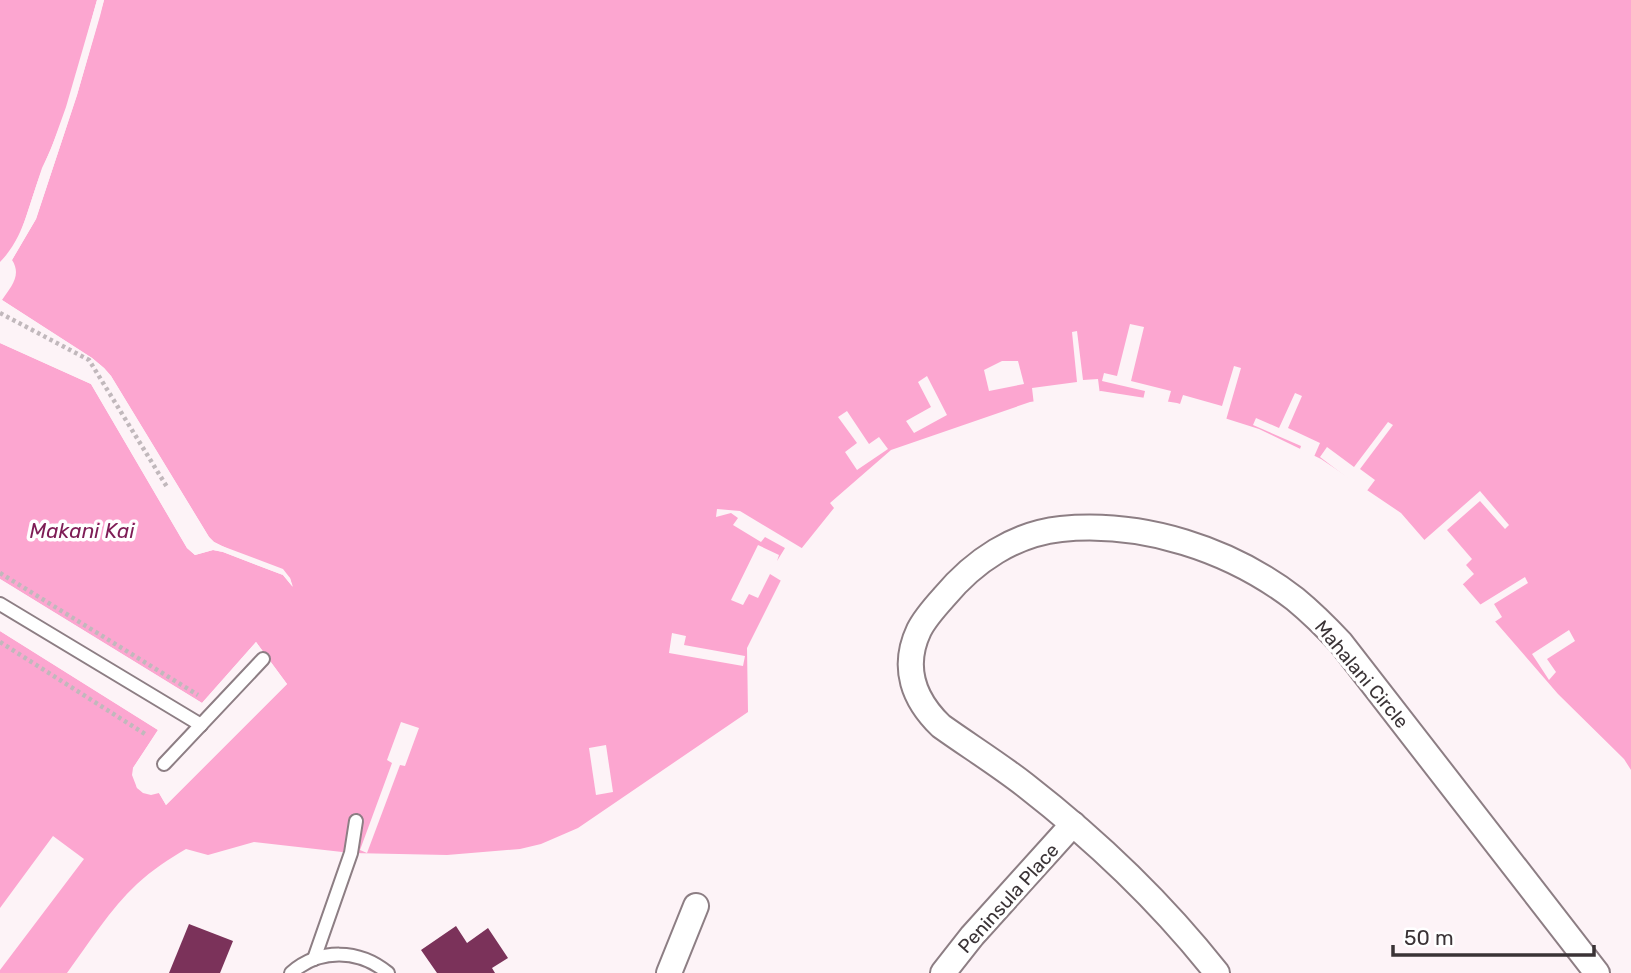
<svg xmlns="http://www.w3.org/2000/svg" width="1631" height="973" viewBox="0 0 1631 973" font-family="Rubik,sans-serif">
  <style>
    .water { fill: #fca6d0 }
    .pier { fill: #fdf3f7; fill-rule: evenodd }
    .building { fill: #7b325a }
    .lines { fill: none; stroke-linecap: round; stroke-linejoin: round }
    .service-casing { stroke: #8d7e84; stroke-width: 16 }
    .minor-casing { stroke: #8d7e84; stroke-width: 28 }
    .path { stroke: #c1b8bc; stroke-width: 4.5; stroke-dasharray: 3.5 3.5; stroke-linecap: butt }
    .service { stroke: #fff; stroke-width: 12 }
    .minor { stroke: #fff; stroke-width: 24 }
    .labels { text-anchor: middle; stroke-width: 7; stroke-linejoin: round; paint-order: stroke }
    .street-label { font-size: 19px; fill: #3a3336; stroke: #fff }
    .water-label { font-size: 21px; font-style: italic; fill: #7e1d56; stroke: #fff }
  </style>
  <rect width="100%" height="100%" fill="#fdf3f7"/>
  <g class="water">
    <path d="M0 0H97C87 36 78 74 66 109 59 130 50 150 42 170 29 202 25 237 0 262Z"/>
    <path d="M104 0H1631V770L1624 759 1558 694 1401 513 1321 459 1259 429 1177 403 1101 391 1030 402 891 450 830 503 834 508 789 564 747 648 748 712 578 828 541 844 520 849 447 855 351 853 254 842 208 855 186 849C169 859 152 870 137 884 110 909 89 943 67 973H0V970L84 859 53 836 0 908V631L158 730 133 768 137 788 159 793 166 805 287 684 256 642 202 703 0 579V343L91 384 187 548 195 555 213 550 223 552 283 575 292 586 290 578 222 546 214 542 209 537 111 376 104 368 92 358 2 300C11 287 22 275 12 260L36 219 77 95Z"/>
  </g>
  <g class="pier">
    <path d="M97 0H104L100 16 77 95 36 219 12 260H9V258L7 261 1 262 10 252 21 232 42 168 51 149 66 107ZM67 117 33 217 25 232 46 170Z"/>
    <polygon points="2,300 92,358 104,368 111,376 209,537 214,542 222,546 283,569 290,578 293,587 283,575 223,552 213,550 195,555 187,548 91,384 0,343 0,340 93,381 189,546 196,551 212,547 217,547 206,539 108,378 90,361 0,303"/>
    <polygon points="1130,324 1144,327 1131,381 1171,391 1167,405 1143,400 1145,391 1102,381 1104,373 1117,376"/>
    <polygon points="1077,331 1083,380 1098,379 1100,395 1034,405 1032,388 1077,382 1072,332"/>
    <polygon points="1002,361 1018,361 1024,384 989,391 984,370"/>
    <polygon points="1234,366 1241,368 1226,420 1179,407 1183,395 1222,406"/>
    <polygon points="927,376 947,415 914,433 906,421 931,407 918,382"/>
    <polygon points="1295,393 1302,396 1288,428 1320,443 1313,459 1299,452 1301,446 1253,425 1256,418 1279,428"/>
    <polygon points="847,411 869,444 879,437 888,449 857,470 845,452 857,443 838,417"/>
    <polygon points="1388,422 1393,425 1360,469 1375,480 1366,492 1320,457 1327,447 1354,467"/>
    <polygon points="1480,491 1509,525 1505,529 1480,501 1447,530 1472,559 1466,565 1474,574 1461,586 1422,542"/>
    <polygon points="717,509 740,511 805,550 792,566 783,582 770,574 758,598 749,594 743,605 731,600 758,545 779,555 777,561 785,548 765,537 761,542 733,525 738,518 731,513 716,517"/>
    <polygon points="1525,577 1528,583 1494,604 1502,617 1493,623 1478,606"/>
    <polygon points="0,579 202,703 256,642 287,684 166,805 159,793 151,795 143,793 137,788 132,775 133,768 158,730 0,631 0,627 160,728 161,732 136,769 135,775 140,786 151,791 161,790 166,800 283,684 256,647 204,705 201,706 0,583"/>
    <polygon points="1569,630 1575,641 1547,659 1556,672 1549,680 1532,654"/>
    <polygon points="672,633 686,636 684,645 745,656 743,666 669,653"/>
    <polygon points="401,722 419,728 405,766 400,765 367,853 360,850 392,763 387,760"/>
    <polygon points="606,745 613,792 596,795 589,748"/>
  </g>
  <g class="building">
    <polygon points="189,924 233,941 220,973 169,973"/>
    <polygon points="456,926 467,943 488,928 508,958 492,968 495,973 437,973 421,950"/>
  </g>
  <g class="lines">
    <defs>
      <g id="service">
        <polyline points="0,604 201,725"/>
        <polyline points="164,764 263,659"/>
        <polyline points="314,959 351,853 356,821"/>
        <path d="M291 973C320 948 359 949 388 973"/>
      </g>
      <g id="minor">
        <polyline points="669,973 696,906"/>
        <polyline points="943,973 972,936 1073,824"/>
        <path d="M1217 973C1161 902 1097 841 1025 785 998 764 969 746 941 726 914 700 901 668 919 630 925 618 935 607 944 597 974 561 1014 534 1061 529 1143 521 1230 549 1295 599 1312 613 1327 628 1341 643L1597 973"/>
      </g>
    </defs>
    <use href="#service" class="service-casing"/>
    <use href="#minor" class="minor-casing"/>
    <g class="path">
      <polyline points="0,313 89,360 167,487"/>
      <polyline points="0,573 198,695"/>
      <polyline points="0,642 145,734"/>
    </g>
    <use href="#service" class="service"/>
    <use href="#minor" class="minor"/>
  </g>
  <g class="labels">
    <g class="street-label">
      <text transform="translate(1362 674) rotate(50)" y="7">Mahalani Circle</text>
      <text transform="translate(1008 898) rotate(-48)" y="7">Peninsula Place</text>
    </g>
    <g class="water-label">
      <text x="82" y="538">Makani Kai</text>
    </g>
  </g>
  <path d="M1393 945v10h201v-10" fill="none" stroke="#3a3336" stroke-width="3.5"/>
  <text x="1404" y="945" font-size="21" fill="#3a3336" stroke="#ffffff" stroke-width="5" paint-order="stroke">50 m</text>
</svg>
